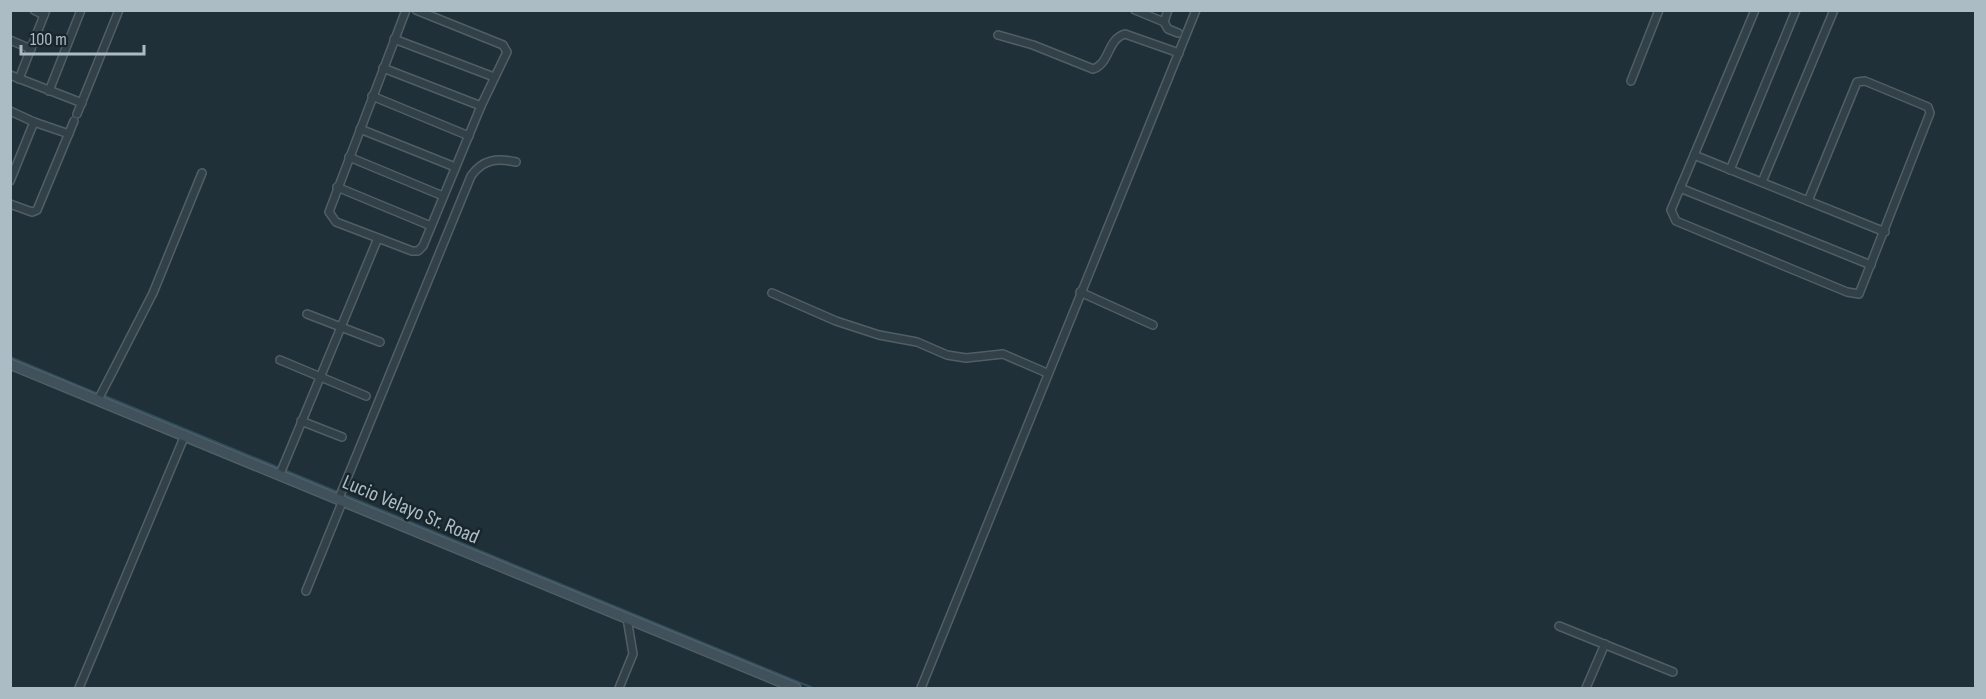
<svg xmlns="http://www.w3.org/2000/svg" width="1986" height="699" viewBox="0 0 1986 699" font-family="'Sofia Sans Condensed',sans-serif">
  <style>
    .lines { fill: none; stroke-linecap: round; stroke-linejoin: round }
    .stream { stroke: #2f4e5e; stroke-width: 2 }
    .street-casing { stroke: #505f66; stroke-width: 10 }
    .secondary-casing { stroke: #505f66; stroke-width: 12 }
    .street { stroke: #324148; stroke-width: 7 }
    .secondary { stroke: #40515b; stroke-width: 9 }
    .labels { text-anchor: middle; stroke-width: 5; stroke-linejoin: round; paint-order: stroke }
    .street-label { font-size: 21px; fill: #acbcc5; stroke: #18262c }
  </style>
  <rect width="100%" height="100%" fill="#1f3038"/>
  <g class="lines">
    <g class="stream">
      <polyline points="10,357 96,393"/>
      <polyline points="105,396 813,688"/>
    </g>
    <defs>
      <g id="street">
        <polyline points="34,10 44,15"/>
        <polyline points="406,10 329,212 336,222 412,251 418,251 423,246 481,106 507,52 503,45 416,10"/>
        <polyline points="1135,10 1164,22 1168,29 1178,33"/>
        <polyline points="1755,10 1671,210 1676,221 1847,292 1859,294 1930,113 1928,107 1865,81 1857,82 1808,201"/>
        <polyline points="1164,22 1168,10"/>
        <path d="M998 35 1033 45 1093 69C1110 64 1107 39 1125 34L1179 53"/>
        <polyline points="394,39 494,77"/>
        <polyline points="10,40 31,49"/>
        <polyline points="383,68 481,106"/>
        <polyline points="10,75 82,103"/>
        <polyline points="19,79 46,10"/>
        <polyline points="1631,81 1659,10"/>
        <polyline points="49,91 81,10"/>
        <polyline points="372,96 469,136"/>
        <polyline points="10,111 34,122 10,181"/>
        <polyline points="77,114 119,10"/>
        <polyline points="34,122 69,134"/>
        <polyline points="360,129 455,167"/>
        <polyline points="1694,155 1885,232"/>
        <polyline points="349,157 443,196"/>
        <polyline points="1730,170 1796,10"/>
        <polyline points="1762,182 1834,10"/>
        <polyline points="337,187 431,226"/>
        <polyline points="1680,188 1871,265"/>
        <polyline points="10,204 32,212 37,210 74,121"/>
        <polyline points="1080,292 1153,325"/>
        <polyline points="772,293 836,321 879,335 917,342 947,355 966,358 1003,354 1047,373"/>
        <polyline points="307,314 380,342"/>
        <polyline points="280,360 366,396"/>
        <polyline points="98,400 153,293 202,173"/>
        <polyline points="301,421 342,437"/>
        <polyline points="280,474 378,238"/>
        <path d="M339 498 471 176C483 159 497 158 516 162"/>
        <polyline points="306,591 343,500"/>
        <polyline points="1559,626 1673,672"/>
        <polyline points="79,688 185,435"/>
        <polyline points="619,688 633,654 627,618"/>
        <polyline points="921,688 1196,10"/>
        <polyline points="1586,688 1605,644"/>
      </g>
      <polyline id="secondary" points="10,364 796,688"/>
    </defs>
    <use href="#street" class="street-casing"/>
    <use href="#secondary" class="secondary-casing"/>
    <use href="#street" class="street"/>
    <use href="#secondary" class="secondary"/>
  </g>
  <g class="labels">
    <g class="street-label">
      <text transform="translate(411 509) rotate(23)" y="7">Lucio Velayo Sr. Road</text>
    </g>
  </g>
  <rect width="1986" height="699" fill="none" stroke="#acbcc5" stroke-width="24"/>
  <path d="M21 45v9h123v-9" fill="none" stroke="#acbcc5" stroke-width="3"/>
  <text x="30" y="45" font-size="18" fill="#acbcc5" stroke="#18262c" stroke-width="4.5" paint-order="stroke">100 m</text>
</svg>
